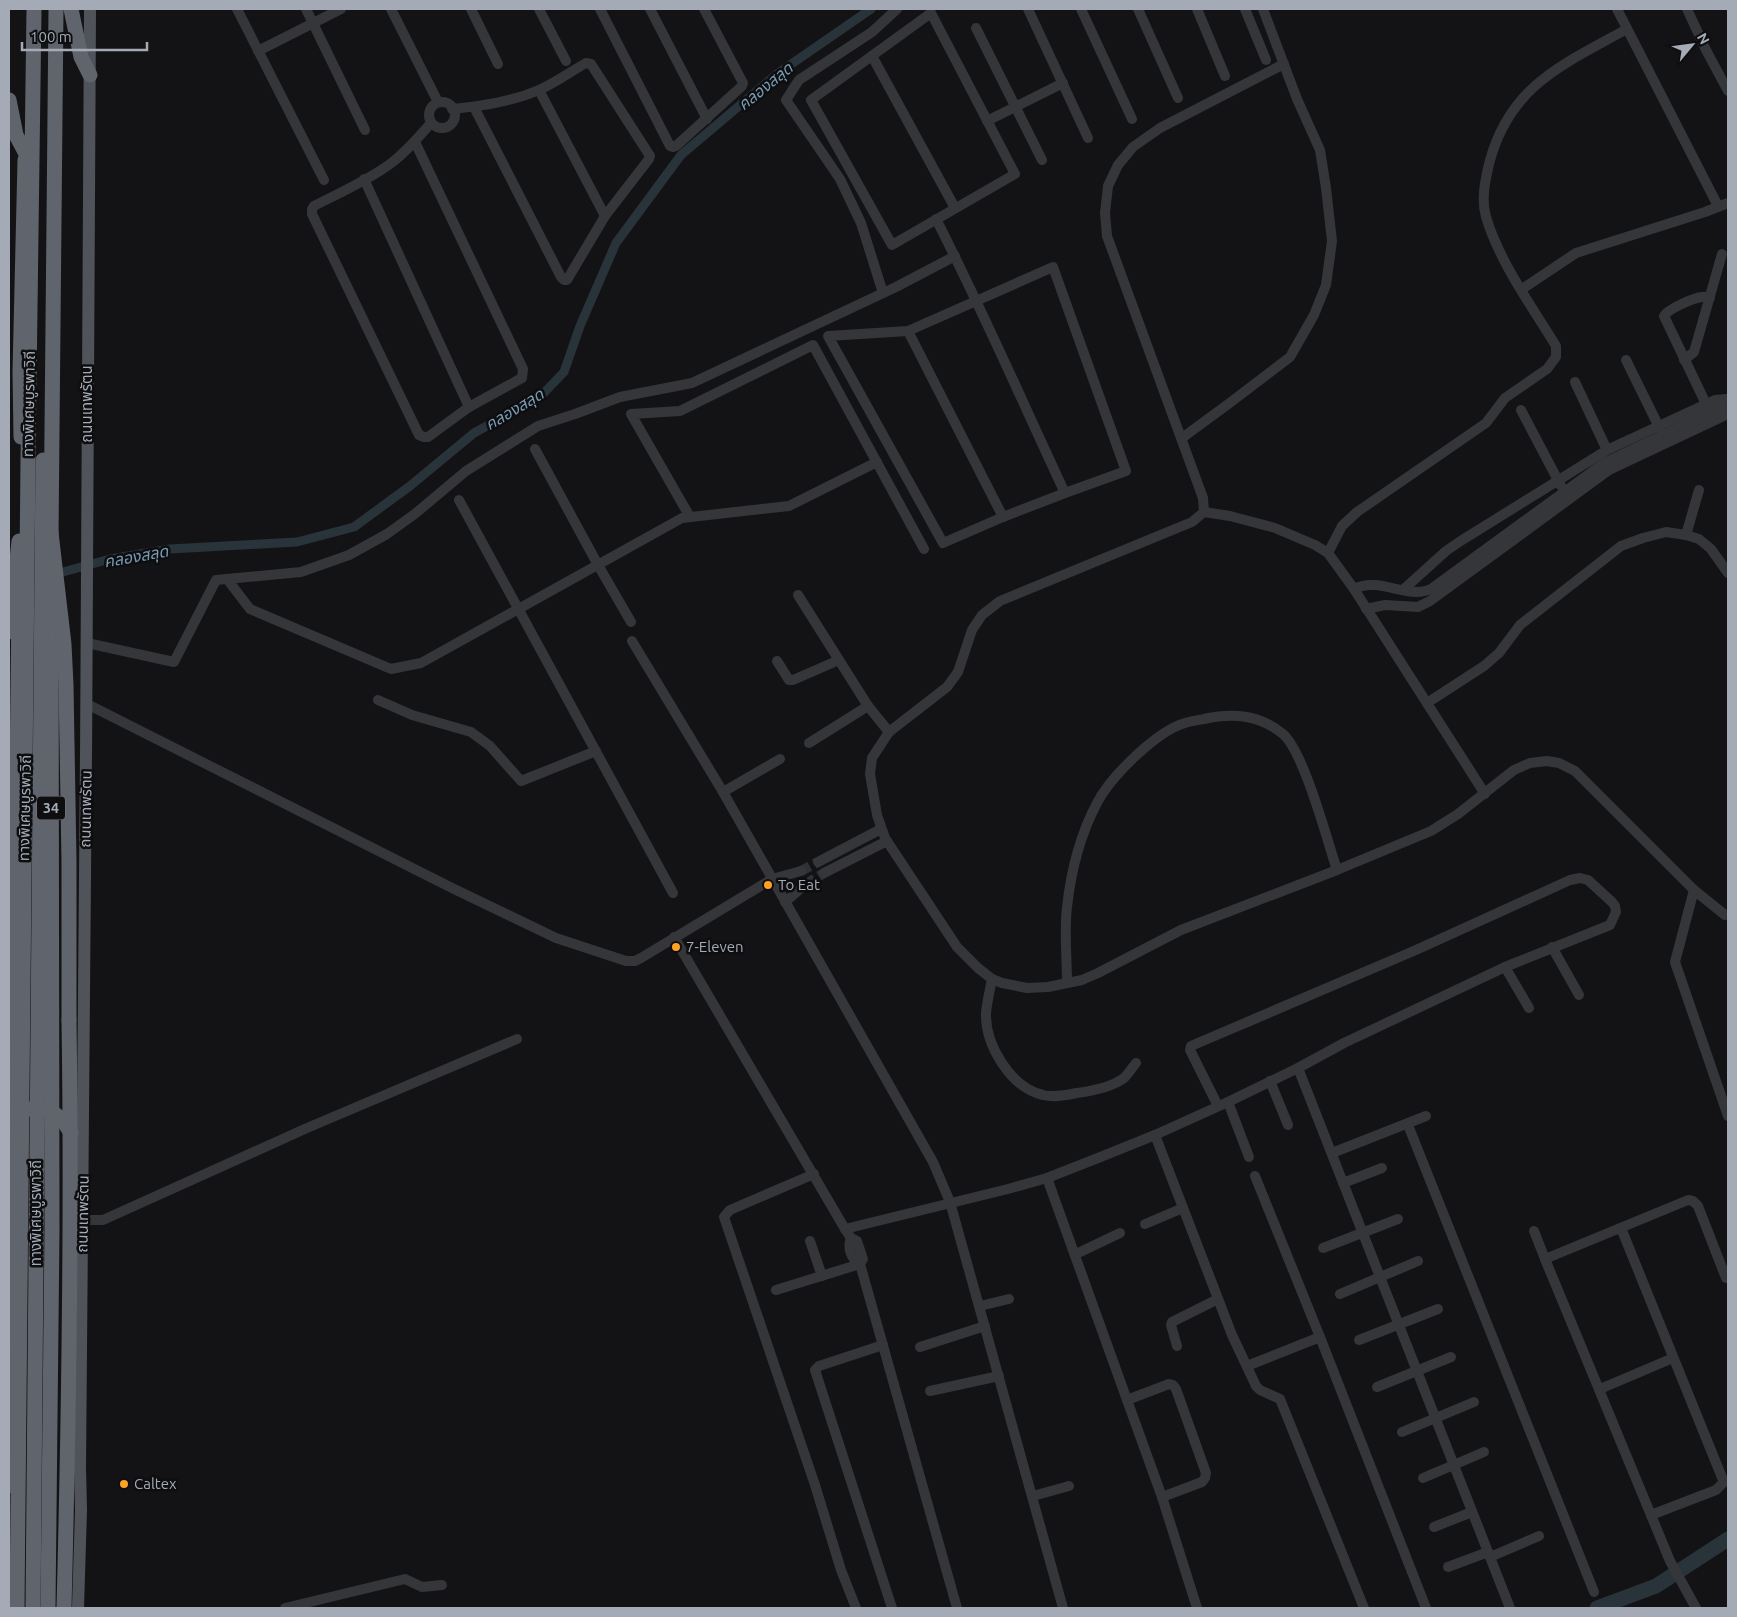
<svg xmlns="http://www.w3.org/2000/svg" width="1737" height="1617" viewBox="0 0 1737 1617" font-family="Ubuntu,'Noto Sans Thai',sans-serif">
  <style>
    .lines { fill: none; stroke-linecap: round; stroke-linejoin: round }
    .canal { stroke: #29333a; stroke-width: 9 }
    .river { stroke: #29333a; stroke-width: 15 }
    .minor-tunnel { stroke: #303135; stroke-width: 10; stroke-dasharray: 10 5; stroke-linecap: butt }
    .minor { stroke: #34363a; stroke-width: 10 }
    .major { stroke: #50535a; stroke-width: 12 }
    .highway { stroke: #60646c; stroke-width: 15 }
    .highway-bridge { stroke: #60646c; stroke-width: 15 }
    .poi-dot { fill: #fda223; stroke: #0e0e10; stroke-width: 2 }
    .labels { text-anchor: middle; stroke-width: 5; stroke-linejoin: round; paint-order: stroke }
    .shield { fill: #0e0e10; stroke: #777c84; stroke-width: 1 }
    .shield-label { font-size: 14px; font-weight: bold; fill: #a4abb6 }
    .street-label { font-size: 15px; fill: #a4abb6; stroke: #0e0e10 }
    .poi-label { font-size: 15px; fill: #a4abb6; stroke: #0e0e10; text-anchor: start }
    .water-label { font-size: 16px; font-style: italic; fill: #789db4; stroke: #0e0e10 }
  </style>
  <rect width="100%" height="100%" fill="#131315"/>
  <g class="lines">
    <polyline class="canal" points="52,575 110,559 170,549 297,542 354,527 410,486 474,433 540,397 564,372 580,326 616,243 681,155 777,74 871,9"/>
    <polyline class="river" points="1597,1608 1656,1586 1728,1539"/>
    <g class="minor-tunnel">
      <polyline points="801,871 818,862"/>
      <polyline points="806,884 824,873"/>
    </g>
    <g class="minor">
      <polyline points="237,9 324,180"/>
      <polyline points="306,9 365,130"/>
      <polyline points="391,9 438,102"/>
      <polyline points="471,9 498,64"/>
      <polyline points="539,9 566,61"/>
      <polyline points="600,9 670,146 673,147 676,146 742,86 743,83 704,9"/>
      <polyline points="650,9 707,119"/>
      <polyline points="1028,9 1088,138"/>
      <polyline points="1081,9 1132,119"/>
      <polyline points="1138,9 1178,98"/>
      <polyline points="1197,9 1225,76"/>
      <polyline points="1245,9 1266,60"/>
      <polyline points="1617,9 1718,206"/>
      <polyline points="1687,9 1706,50 1728,91"/>
      <polygon points="931,13 1015,174 892,245 811,100"/>
      <polyline points="976,28 1042,160"/>
      <polyline points="258,51 341,9"/>
      <polyline points="872,56 955,208"/>
      <polyline points="1284,64 1160,128 1133,147 1118,165 1108,186 1105,213 1107,236 1203,498 1204,512 1192,522 1000,601 982,615 972,630 958,672 947,687 889,732 872,758 870,774 877,815 885,838 957,947 978,968 992,979 1002,983 1027,988 1048,987 1082,980 1098,973 1181,930 1337,870 1431,831 1458,814 1514,770 1530,763 1547,761 1559,763 1575,771 1694,890 1725,915"/>
      <polyline points="539,90 605,216"/>
      <circle cx="442" cy="115" r="13"/>
      <path d="M452 109C481 106 511 102 539 90 555 83 570 72 586 63L591 64 650 156 649 159 605 216 567 280H564L561 277 474 107"/>
      <polyline points="987,121 1063,83"/>
      <path d="M415 142 523 369 522 378 469 407 428 437H424L419 435 312 214V209L314 206C339 193 367 181 390 164 405 153 418 138 431 123"/>
      <polyline points="364,179 469,407"/>
      <path d="M936 219C982 309 1022 401 1065 493L1003 517 943 543 828 336 908 331 1053 267 1126 471 1065 493"/>
      <polyline points="1522,289 1576,253 1705,212 1728,203"/>
      <polyline points="883,293 861,223 840,179 786,100 799,80 872,32 897,9"/>
      <polyline points="908,331 1003,517"/>
      <polyline points="1626,360 1659,427"/>
      <polyline points="1684,360 1694,352 1722,254"/>
      <polyline points="1575,382 1607,450"/>
      <path d="M1706 404 1664 316C1668 309 1693 298 1702 297 1705 296 1707 297 1710 298"/>
      <polyline points="1521,410 1561,486"/>
      <polyline points="1182,438 1231,402 1290,357 1314,315 1326,285 1332,241 1326,188 1320,150 1297,99 1263,9"/>
      <polyline points="535,449 598,565 631,622"/>
      <polyline points="459,500 673,893"/>
      <polyline points="1204,512 1230,516 1275,528 1315,545 1328,553 1354,589 1485,794"/>
      <polyline points="690,517 631,414 680,411 813,345 924,549"/>
      <polyline points="1686,535 1699,490"/>
      <path d="M1328 553 1342 526 1357 512 1486 423 1505 398 1547 369 1556 357V346C1531 305 1500 263 1486 217 1481 200 1485 181 1489 164 1509 86 1562 65 1627 29"/>
      <polyline points="227,579 250,609 391,669 421,663 682,518 789,506 877,462"/>
      <path d="M1354 589C1380 576 1407 600 1431 589L1604 463 1726 405"/>
      <polyline points="1404,589 1446,551 1459,542 1607,450 1715,400 1727,399"/>
      <polyline points="798,595 868,706 889,732"/>
      <polyline points="1366,609 1385,605 1418,607 1430,601 1609,470 1728,414"/>
      <polyline points="632,641 723,792 933,1162 950,1202 1063,1608"/>
      <polyline points="87,643 174,662 216,580 301,572 349,555 387,534 416,513 466,471 538,426 575,414 620,397 692,383 896,287 955,256"/>
      <polyline points="777,661 789,680 793,680 839,660"/>
      <polyline points="378,700 412,715 471,732 490,746 521,781 596,751"/>
      <polyline points="1427,703 1484,666 1499,653 1520,625 1621,546 1643,538 1666,532 1686,535 1699,539 1711,549 1728,573"/>
      <polyline points="87,704 450,887 556,938 626,961 635,961 641,958 772,879 801,871"/>
      <polyline points="809,743 868,706"/>
      <polyline points="723,792 780,759"/>
      <polyline points="818,862 881,829"/>
      <polyline points="824,873 887,841"/>
      <polyline points="1694,890 1675,962 1728,1116"/>
      <polyline points="785,902 806,884"/>
      <polyline points="674,937 845,1229 851,1238 857,1241 863,1259 860,1264 957,1608"/>
      <polyline points="1552,947 1579,995"/>
      <polyline points="1505,967 1529,1008"/>
      <path d="M992 979C990 990 987 1002 986 1013 985 1045 1011 1088 1043 1095 1054 1098 1066 1095 1077 1093 1092 1091 1112 1087 1124 1078 1128 1074 1132 1068 1136 1063"/>
      <path d="M1067 983C1067 958 1064 932 1067 907 1071 871 1080 835 1097 803 1111 776 1157 731 1185 723 1191 721 1198 720 1204 719 1232 713 1259 714 1283 734 1304 752 1327 840 1337 870"/>
      <polyline points="1298,1068 1510,1608"/>
      <polyline points="1270,1081 1288,1125"/>
      <polyline points="1228,1102 1249,1157"/>
      <polyline points="1408,1125 1594,1592"/>
      <polyline points="1155,1135 1232,1335 1256,1386 1260,1390 1280,1399 1364,1608"/>
      <polyline points="1332,1153 1426,1116"/>
      <polyline points="814,1174 730,1210 724,1217 815,1485 841,1570 856,1608"/>
      <polyline points="1255,1176 1320,1337 1426,1608"/>
      <polyline points="1047,1178 1162,1497 1197,1608"/>
      <polyline points="1343,1183 1382,1168"/>
      <polyline points="83,1220 103,1220 307,1128 517,1039"/>
      <polyline points="1145,1224 1183,1208"/>
      <polyline points="1621,1228 1723,1480 1723,1483 1716,1490 1651,1515"/>
      <polyline points="845,1229 1008,1189 1047,1178 1098,1158 1155,1135 1228,1102 1298,1068 1344,1043 1505,967 1610,925 1616,912 1615,906 1612,902 1588,880 1580,878 1570,880 1416,950 1191,1046 1190,1050 1218,1106"/>
      <polyline points="1534,1231 1545,1259"/>
      <path d="M851 1238C847 1248 851 1259 860 1264"/>
      <polyline points="810,1241 822,1276"/>
      <polyline points="1323,1248 1398,1219"/>
      <polyline points="1076,1254 1120,1233"/>
      <polyline points="776,1290 860,1264"/>
      <polyline points="1340,1294 1418,1261"/>
      <polyline points="980,1306 1009,1299"/>
      <polyline points="1359,1340 1438,1309"/>
      <polyline points="883,1345 819,1366 815,1370 892,1608"/>
      <polyline points="1177,1346 1171,1325 1172,1322 1218,1299"/>
      <polyline points="920,1347 985,1326"/>
      <polyline points="1247,1366 1320,1337"/>
      <polyline points="1377,1387 1451,1357"/>
      <polyline points="1600,1389 1673,1358"/>
      <polyline points="930,1391 999,1376"/>
      <polyline points="1127,1400 1169,1384 1173,1385 1176,1389 1206,1473 1205,1478 1202,1482 1162,1497"/>
      <polyline points="1402,1432 1474,1402"/>
      <polyline points="1423,1478 1484,1452"/>
      <polyline points="1033,1496 1069,1486"/>
      <polyline points="1434,1527 1472,1512"/>
      <polyline points="1490,1557 1539,1536"/>
      <polyline points="1448,1567 1488,1552"/>
      <polyline points="285,1608 405,1579 422,1587 442,1585"/>
      <polyline points="1696,1608 1670,1561 1545,1259 1688,1200 1693,1201 1698,1206 1726,1278"/>
    </g>
    <path class="major" d="M78 1608 81 1510 80 1468C86 982 87 495 90 9"/>
    <g class="highway">
      <polyline points="71,9 81,57 90,75"/>
      <polyline points="9,100 16,135 25,152"/>
      <polyline points="21,437 20,372 25,160"/>
      <polyline points="51,537 56,9"/>
      <polyline points="9,1486 19,598"/>
      <polyline points="48,1608 52,1230 51,580"/>
      <path d="M64 1608C69 1412 72 1216 69 1020"/>
    </g>
    <g class="highway-bridge">
      <polyline points="50,524 64,644 66,685 69,861 69,1020"/>
      <polyline points="9,632 19,541"/>
      <polyline points="9,1126 13,1119 26,1109 48,1109 62,1119 71,1133"/>
      <polyline points="17,1608 28,459 34,9"/>
      <polyline points="33,1608 43,460"/>
    </g>
  </g>
  <g class="poi-dot">
    <circle cx="768" cy="885" r="5"/>
    <circle cx="676" cy="947" r="5"/>
    <circle cx="124" cy="1484" r="5"/>
  </g>
  <g class="labels">
    <rect class="shield" x="37" y="796.5" width="28" height="23" rx="4"/>
    <g class="shield-label">
      <text x="51" y="813">34</text>
    </g>
    <g class="street-label">
      <text transform="translate(29 404) rotate(-89)" y="5">ทางพิเศษบูรพาวิถี</text>
      <text transform="translate(87 404) rotate(-90)" y="5">ถนนเทพรัตน</text>
      <text transform="translate(25 808) rotate(-89)" y="5">ทางพิเศษบูรพาวิถี</text>
      <text transform="translate(86 809) rotate(-89)" y="5">ถนนเทพรัตน</text>
      <text transform="translate(36 1213) rotate(-90)" y="5">ทางพิเศษบูรพาวิถี</text>
      <text transform="translate(83 1214) rotate(-89)" y="5">ถนนเทพรัตน</text>
    </g>
    <g class="poi-label">
      <text x="778" y="890">To Eat</text>
      <text x="686" y="952">7-Eleven</text>
      <text x="134" y="1489">Caltex</text>
    </g>
    <g class="water-label">
      <text transform="translate(765 86) rotate(-39)" y="6">คลองสลุด</text>
      <text transform="translate(514 409) rotate(-31)" y="6">คลองสลุด</text>
      <text transform="translate(136 556) rotate(-10)" y="6">คลองสลุด</text>
    </g>
  </g>
  <rect width="1737" height="1617" fill="none" stroke="#a4abb6" stroke-width="20"/>
  <g transform="translate(1692 45) rotate(61)" stroke="#0e0e10" stroke-width="4" paint-order="stroke">
  <path d="M0-4L9 19L0 12L-9 19Z" fill="#a4abb6"/>
  <text y="-8" font-size="14" font-weight="bold" text-anchor="middle" fill="#a4abb6">N</text>
  </g>
  <path d="M22 42v8h125v-8" fill="none" stroke="#a4abb6" stroke-width="2.5"/>
  <text x="30" y="42" font-size="15" fill="#a4abb6" stroke="#0e0e10" stroke-width="4" paint-order="stroke">100 m</text>
</svg>
